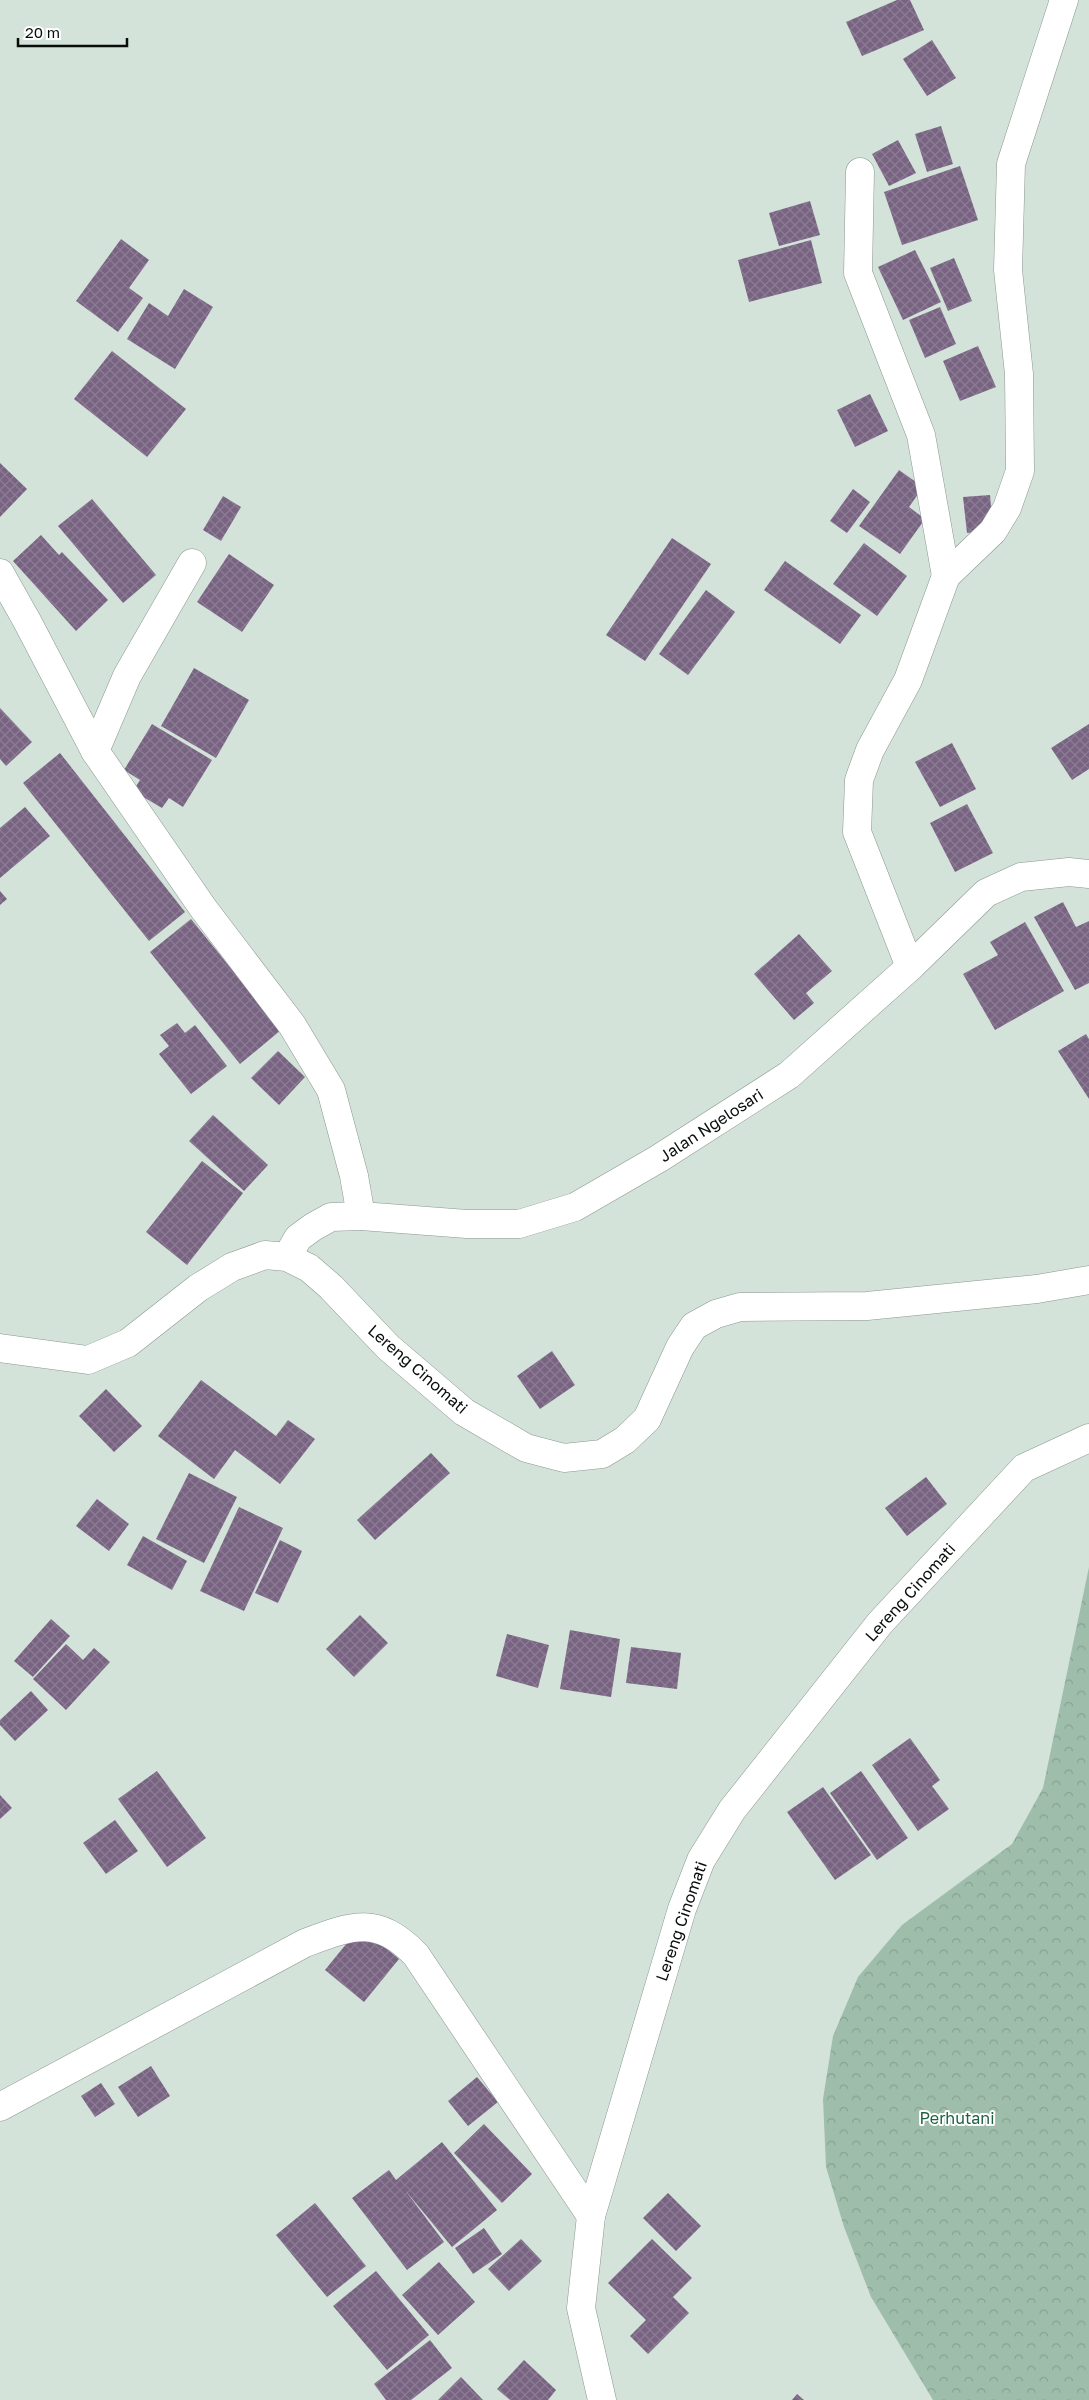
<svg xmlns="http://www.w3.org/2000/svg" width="1089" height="2400" viewBox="0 0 1089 2400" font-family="'Golos Text',sans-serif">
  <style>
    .forest { fill: url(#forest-crowns) }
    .building { fill: url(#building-cross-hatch) }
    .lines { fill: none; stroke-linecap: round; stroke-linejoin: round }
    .minor-casing { stroke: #8a9890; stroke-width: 29 }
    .tertiary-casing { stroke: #8a9890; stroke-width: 29 }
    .secondary-casing { stroke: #8a9890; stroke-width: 29 }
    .minor { stroke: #fff; stroke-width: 28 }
    .tertiary { stroke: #fff; stroke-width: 28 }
    .secondary { stroke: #fff; stroke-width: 28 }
    .labels { text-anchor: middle; stroke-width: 4; stroke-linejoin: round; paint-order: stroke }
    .street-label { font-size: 16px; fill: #080d0a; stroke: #fff }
    .park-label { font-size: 16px; fill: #1d6242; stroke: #fff }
  </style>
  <defs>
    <pattern id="forest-crowns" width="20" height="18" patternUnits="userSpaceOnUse" patternTransform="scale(1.25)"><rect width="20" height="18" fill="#9ebeab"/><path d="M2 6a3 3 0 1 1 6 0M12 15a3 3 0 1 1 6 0" fill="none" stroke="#87a292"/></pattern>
    <pattern id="building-cross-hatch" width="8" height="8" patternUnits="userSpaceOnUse" patternTransform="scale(1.25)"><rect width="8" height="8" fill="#796383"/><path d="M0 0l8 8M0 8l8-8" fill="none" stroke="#8b7c92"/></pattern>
  </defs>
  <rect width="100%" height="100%" fill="#d3e3d9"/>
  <polygon class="forest" points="1089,1567 1089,2400 933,2400 871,2297 844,2227 826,2167 823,2099 833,2036 858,1977 902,1925 1012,1844 1043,1788"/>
  <g class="building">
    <polygon points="897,0 910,0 924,30 862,56 846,22"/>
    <polygon points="932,40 956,78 927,96 903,59"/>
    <polygon points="941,126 953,164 927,172 915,134"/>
    <polygon points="898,140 916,173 889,186 872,154"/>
    <polygon points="960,166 978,220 902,245 884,192"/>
    <polygon points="810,201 820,235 779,246 769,213"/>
    <polygon points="121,239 149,260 129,288 143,298 118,332 76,301"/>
    <polygon points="811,240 822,283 749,302 738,260"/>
    <polygon points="915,250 941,302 903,320 878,267"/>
    <polygon points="954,258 972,301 948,311 930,268"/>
    <polygon points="184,289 213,307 175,369 127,339 149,303 168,316"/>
    <polygon points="940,307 956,344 925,358 909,320"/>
    <polygon points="978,346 996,387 960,401 943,361"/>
    <polygon points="112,351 186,409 147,457 74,399"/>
    <polygon points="870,394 888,431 855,447 837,410"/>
    <polygon points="0,463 27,489 0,517"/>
    <polygon points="899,470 923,487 909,507 925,519 900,554 859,526"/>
    <polygon points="853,489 870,502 847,533 830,521"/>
    <polygon points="990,495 993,530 967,533 963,497"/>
    <polygon points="223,496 241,507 221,541 203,530"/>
    <polygon points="92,499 156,575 123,603 58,526"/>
    <polygon points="41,535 59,555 62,552 108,600 76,631 13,561"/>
    <polygon points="672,538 711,564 645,661 606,635"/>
    <polygon points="864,543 907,576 877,616 833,584"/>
    <polygon points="229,554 274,585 242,632 197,602"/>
    <polygon points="785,561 861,615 840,644 764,590"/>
    <polygon points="706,590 735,612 688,675 659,654"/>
    <polygon points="194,668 249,700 216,758 161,726"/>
    <polygon points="0,708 32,742 6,766 0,759"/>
    <polygon points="152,724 212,760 183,807 169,798 162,808 133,791 140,780 124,770"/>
    <polygon points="1089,724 1089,769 1072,780 1051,748"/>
    <polygon points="952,743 976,789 940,807 915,762"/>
    <polygon points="60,753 185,912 149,941 23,783"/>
    <polygon points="967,804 993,853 955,872 930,823"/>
    <polygon points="25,807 50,836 0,878 0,828"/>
    <polygon points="0,891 7,899 0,905"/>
    <polygon points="1063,902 1076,927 1089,921 1089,983 1075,990 1034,917"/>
    <polygon points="191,919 281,1030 240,1064 150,952"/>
    <polygon points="1025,922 1064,991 995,1030 963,974 998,955 990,942"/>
    <polygon points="799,934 832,971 806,993 814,1003 794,1020 754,974"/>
    <polygon points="177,1023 185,1033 195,1025 227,1066 191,1094 159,1054 169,1046 160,1035"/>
    <polygon points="1086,1034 1089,1039 1089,1099 1058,1051"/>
    <polygon points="278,1051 305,1077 279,1105 251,1078"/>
    <polygon points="213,1115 268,1165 244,1191 189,1141"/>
    <polygon points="202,1161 243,1193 187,1265 146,1232"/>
    <polygon points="552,1351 575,1385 540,1409 517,1376"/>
    <polygon points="201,1380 276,1436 288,1420 315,1439 280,1484 235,1450 214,1479 158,1436"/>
    <polygon points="106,1389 142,1426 114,1452 79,1416"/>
    <polygon points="431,1453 450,1473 375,1540 357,1520"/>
    <polygon points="189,1473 237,1497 204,1563 156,1539"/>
    <polygon points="926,1477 947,1504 907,1536 885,1508"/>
    <polygon points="97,1499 129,1524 109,1551 76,1526"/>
    <polygon points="239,1507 283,1528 244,1611 200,1591"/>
    <polygon points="143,1536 187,1561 172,1590 127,1565"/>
    <polygon points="280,1540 302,1551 278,1603 255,1593"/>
    <polygon points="360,1615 388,1643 354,1677 326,1649"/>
    <polygon points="51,1619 70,1636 33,1677 14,1661"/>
    <polygon points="570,1630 620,1639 611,1697 560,1689"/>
    <polygon points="507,1634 549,1645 538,1688 496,1676"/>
    <polygon points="66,1644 83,1660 94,1648 110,1662 66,1710 33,1679"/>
    <polygon points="631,1647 681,1653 677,1689 626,1683"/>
    <polygon points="31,1691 48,1710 15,1741 0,1725 0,1720"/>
    <polygon points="910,1738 940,1780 932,1786 949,1809 918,1831 872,1765"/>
    <polygon points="157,1771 206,1838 167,1867 118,1799"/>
    <polygon points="861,1771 908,1838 877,1860 830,1793"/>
    <polygon points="823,1787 871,1855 835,1880 787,1812"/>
    <polygon points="0,1795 12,1808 0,1819"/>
    <polygon points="115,1820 138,1851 106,1874 83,1843"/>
    <polygon points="360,1927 399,1959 364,2002 325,1970"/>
    <polygon points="151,2066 170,2096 138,2117 118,2087"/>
    <polygon points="477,2077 498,2102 468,2126 448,2101"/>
    <polygon points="101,2083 115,2104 95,2117 81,2096"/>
    <polygon points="484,2124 532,2174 502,2203 454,2153"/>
    <polygon points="442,2142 497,2210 452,2247 405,2190 444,2242 407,2270 352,2198 389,2170 396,2180"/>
    <polygon points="668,2193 701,2226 676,2251 643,2218"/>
    <polygon points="315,2203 366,2266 327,2297 276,2235"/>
    <polygon points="484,2228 502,2254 473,2274 455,2248"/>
    <polygon points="521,2239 542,2261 509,2291 488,2269"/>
    <polygon points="652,2239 692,2278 673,2297 689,2313 648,2354 630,2336 646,2320 608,2283"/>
    <polygon points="439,2262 475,2302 438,2335 402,2295"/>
    <polygon points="376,2271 429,2335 387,2370 333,2306"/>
    <polygon points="430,2340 452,2368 411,2400 386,2400 374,2384"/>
    <polygon points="524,2360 556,2390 548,2400 510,2400 497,2389"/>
    <polygon points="461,2377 483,2400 438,2400"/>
    <polygon points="797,2394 804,2400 792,2400"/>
  </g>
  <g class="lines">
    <defs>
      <g id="minor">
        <polyline points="860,172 858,273 921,435 946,576"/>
        <polyline points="0,573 27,621 95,751 203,908 292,1025 331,1090 354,1176 361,1216"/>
        <polyline points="95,751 127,676 192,563"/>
        <polyline points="910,967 857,832 859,780 870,750 908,680 946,576 993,531 1007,508 1020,471 1019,374 1008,270 1011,164 1064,0"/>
        <path d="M0 2107 305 1943C353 1925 377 1915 416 1955L591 2216"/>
      </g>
      <polyline id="tertiary" points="287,1257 298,1238 313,1227 331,1217 361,1216 467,1224 519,1224 575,1207 658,1159 789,1075 910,967 986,893 1021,877 1069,872 1089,874"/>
      <g id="secondary">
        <polyline points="0,1348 88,1360 128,1343 198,1288 232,1267 265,1255 287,1257 309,1268 331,1287 388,1347 464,1412 526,1448 564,1458 602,1454 625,1440 647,1419 680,1347 694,1326 716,1314 740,1307 867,1306 1037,1289 1089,1280"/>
        <polyline points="602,2400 581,2308 591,2216 682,1909 701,1860 732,1810 880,1623 1024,1468 1089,1438"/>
      </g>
    </defs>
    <use href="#minor" class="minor-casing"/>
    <use href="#tertiary" class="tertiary-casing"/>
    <use href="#secondary" class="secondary-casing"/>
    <use href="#minor" class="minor"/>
    <use href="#tertiary" class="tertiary"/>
    <use href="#secondary" class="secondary"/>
  </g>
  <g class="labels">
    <g class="street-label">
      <text transform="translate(711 1125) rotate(-33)" y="6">Jalan Ngelosari</text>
      <text transform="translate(418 1369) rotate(41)" y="6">Lereng Cinomati</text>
      <text transform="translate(910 1592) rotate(-48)" y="6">Lereng Cinomati</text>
      <text transform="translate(681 1921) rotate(-71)" y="6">Lereng Cinomati</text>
    </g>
    <g class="park-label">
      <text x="957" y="2124">Perhutani</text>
    </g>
  </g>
  <path d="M18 38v8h109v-8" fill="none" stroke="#080d0a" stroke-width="2.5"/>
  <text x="25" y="38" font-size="15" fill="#080d0a" stroke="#ffffff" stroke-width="4" paint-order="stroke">20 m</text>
</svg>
